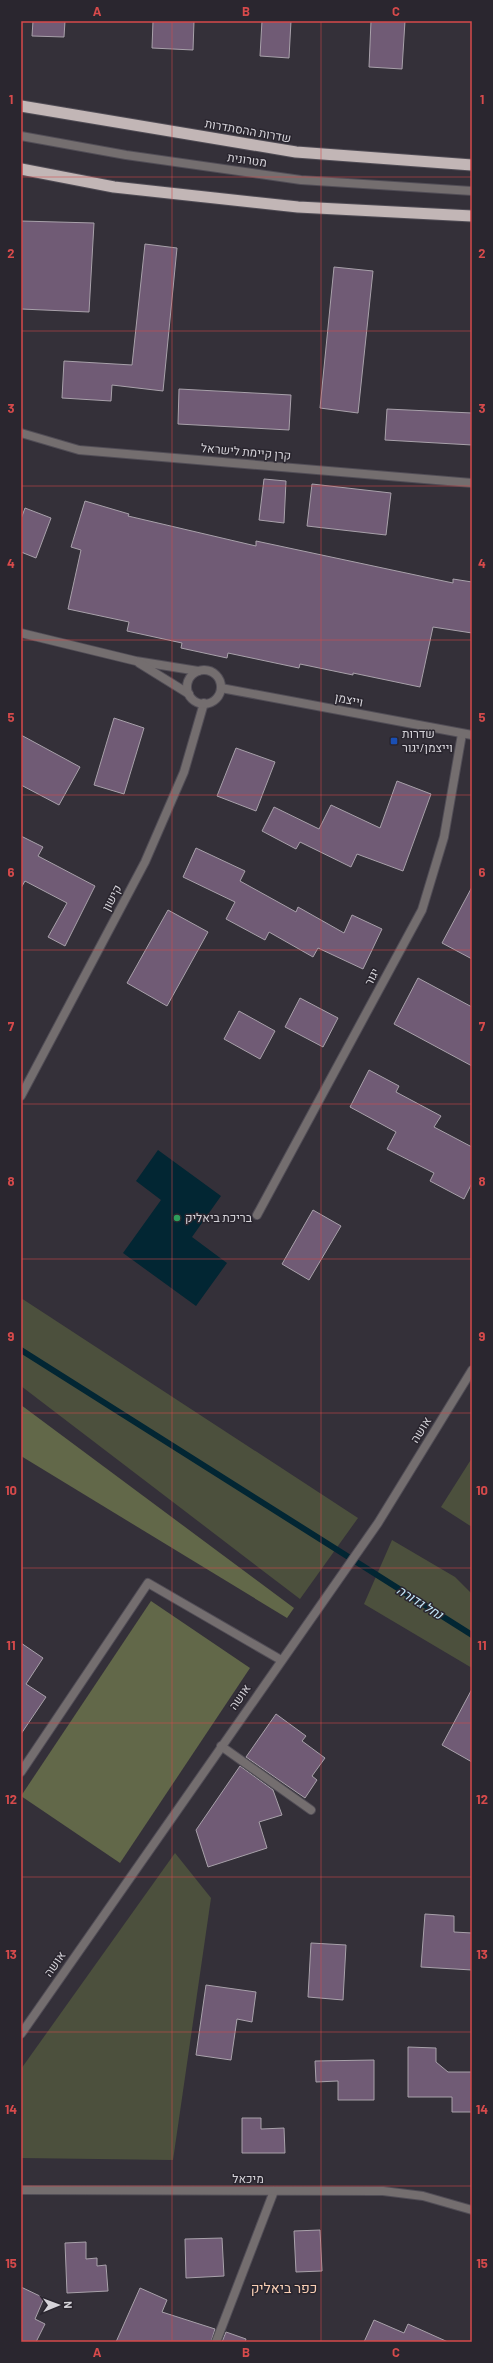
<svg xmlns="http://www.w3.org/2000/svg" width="493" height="2363" viewBox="0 0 493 2363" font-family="Barlow,Heebo,sans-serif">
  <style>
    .green { fill: #4c503d }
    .forest { fill: #626849 }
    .water { fill: #022633 }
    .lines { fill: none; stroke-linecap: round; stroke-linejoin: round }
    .stream { stroke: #022633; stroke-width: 6 }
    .building { fill: #705b75; stroke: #a8a1aa }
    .service-casing { stroke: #514d56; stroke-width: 10 }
    .minor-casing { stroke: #514d56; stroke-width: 10 }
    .tertiary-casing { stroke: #514d56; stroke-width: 10 }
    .trunk-casing { stroke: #514d56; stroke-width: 13 }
    .service { stroke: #746e6f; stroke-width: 8 }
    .minor { stroke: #746e6f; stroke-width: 8 }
    .tertiary { stroke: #746e6f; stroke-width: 8 }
    .trunk { stroke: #c2b6b6; stroke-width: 11 }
    .grid { fill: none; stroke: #d64a4b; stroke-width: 1; stroke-opacity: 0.55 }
    .transit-dot { fill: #1a4fb4; stroke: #2a262f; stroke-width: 1.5 }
    .leisure-dot { fill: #2e9e5b; stroke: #2a262f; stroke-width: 1.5 }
    .labels { text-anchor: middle; stroke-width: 3; stroke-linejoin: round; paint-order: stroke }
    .street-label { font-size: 12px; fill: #d5d3d9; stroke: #2a262f }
    .poi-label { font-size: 12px; fill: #d5d3d9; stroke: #2a262f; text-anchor: start }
    .water-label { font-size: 13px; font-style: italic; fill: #c3e8fa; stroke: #2a262f }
    .quarter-label { font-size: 14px; fill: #f9cfb4; stroke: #2a262f }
    .neatline { fill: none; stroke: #d64a4b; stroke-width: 1.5 }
    .grid-label { font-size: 13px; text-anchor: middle; font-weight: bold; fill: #d64a4b }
  </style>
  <rect width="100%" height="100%" fill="#343039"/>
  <g class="green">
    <polygon points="21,1298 358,1518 300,1599 21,1386"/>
    <polygon points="472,1458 472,1527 441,1507"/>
    <polygon points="392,1540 455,1577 472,1594 472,1668 364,1604"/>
    <polygon points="175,1853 211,1898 173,2160 21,2158 21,2069"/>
  </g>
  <g class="forest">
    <polygon points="21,1405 294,1608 287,1618 21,1456"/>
    <polygon points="151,1601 250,1668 120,1863 21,1796"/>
  </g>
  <polygon class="water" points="158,1150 221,1196 192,1237 227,1263 196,1306 123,1253 161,1200 136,1181"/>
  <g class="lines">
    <polyline class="stream" points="21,1350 472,1635"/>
  </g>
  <g class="building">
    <polygon points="33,21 65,21 64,37 32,36"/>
    <polygon points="153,21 194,21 193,50 152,48"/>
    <polygon points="262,21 291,21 289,58 260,56"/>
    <polygon points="371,21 405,21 402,69 369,67"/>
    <polygon points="21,221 94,223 89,312 21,309"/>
    <polygon points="145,244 177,248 163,391 112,385 111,401 62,398 64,361 132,365"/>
    <polygon points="334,267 373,271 358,413 320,408"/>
    <polygon points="179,389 291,395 289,430 178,424"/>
    <polygon points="387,409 472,413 472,445 385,440"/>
    <polygon points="264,479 286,481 284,523 259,520"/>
    <polygon points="312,484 391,493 386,535 307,526"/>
    <polygon points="85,501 129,514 128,516 256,546 256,541 453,583 453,579 472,582 472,633 433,627 420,687 353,673 353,675 300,664 299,668 228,653 227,658 181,648 182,643 127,631 129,622 68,609 81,550 71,547"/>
    <polygon points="25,508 51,518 36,558 21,552 21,519"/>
    <polygon points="114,718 144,728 124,794 94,785"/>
    <polygon points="21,735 80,767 59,805 21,785"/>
    <polygon points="236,748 275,762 256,811 217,796"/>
    <polygon points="397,781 431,794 403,871 357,854 351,867 300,842 296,849 262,831 274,807 319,829 331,805 380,828"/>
    <polygon points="21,836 43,847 38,856 95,886 65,946 48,937 67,903 25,881 21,888"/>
    <polygon points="196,848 245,871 240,881 296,912 298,907 344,933 352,915 382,929 363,969 318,948 313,957 269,932 265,940 226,919 235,902 183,877"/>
    <polygon points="472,887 472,959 442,943"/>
    <polygon points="168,910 208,932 167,1006 127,983"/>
    <polygon points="418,978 472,1007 472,1066 394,1024"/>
    <polygon points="300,998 338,1018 323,1047 285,1027"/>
    <polygon points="239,1011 275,1031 260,1059 224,1039"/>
    <polygon points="369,1070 399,1086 396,1092 441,1116 434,1127 472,1147 472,1183 464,1199 430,1181 434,1173 387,1149 396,1132 350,1107"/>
    <polygon points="313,1210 341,1226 309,1280 282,1264"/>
    <polygon points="21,1643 43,1658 26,1684 46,1697 21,1734"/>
    <polygon points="472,1689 472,1762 442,1745"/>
    <polygon points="276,1714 306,1736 302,1741 325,1758 312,1776 317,1780 305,1798 246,1757"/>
    <polygon points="240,1766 273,1790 282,1815 259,1822 267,1848 208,1867 196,1830"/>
    <polygon points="425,1914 454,1916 454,1932 472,1933 472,1970 421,1967"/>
    <polygon points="311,1943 346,1945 343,2000 308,1997"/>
    <polygon points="206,1985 256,1992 252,2022 237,2019 231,2060 196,2055"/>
    <polygon points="408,2047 436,2048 436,2062 448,2072 472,2072 472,2112 452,2112 452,2097 408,2097"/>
    <polygon points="374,2060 374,2100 338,2100 338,2081 316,2082 315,2061"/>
    <polygon points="242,2118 261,2118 261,2129 284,2128 285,2153 242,2153"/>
    <polygon points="320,2230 322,2271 296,2272 294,2231"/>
    <polygon points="222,2238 224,2276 186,2278 185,2239"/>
    <polygon points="86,2242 86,2259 97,2258 97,2266 106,2265 108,2291 67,2293 65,2243"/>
    <polygon points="21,2287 44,2298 35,2319 45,2324 36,2342 21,2342"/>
    <polygon points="140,2288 167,2300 162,2312 215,2329 211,2342 116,2342"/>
    <polygon points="374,2320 404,2333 408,2324 448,2342 364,2342"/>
    <polygon points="226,2332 246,2339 245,2342 222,2342"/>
  </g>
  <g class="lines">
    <defs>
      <g id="service">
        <polyline points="21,136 126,155 301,180 472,191"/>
        <polyline points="221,1746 311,1810"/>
        <polyline points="21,1772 148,1583 281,1660"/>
        <polyline points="216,2342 274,2191"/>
      </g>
      <g id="minor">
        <polyline points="21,433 79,450 472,483"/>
        <polyline points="21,1096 145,862 184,772 204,703"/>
        <polyline points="257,1215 422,910 444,837 462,734"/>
        <polyline points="21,2034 378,1523 472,1370"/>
        <polyline points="21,2190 383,2191 423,2196 472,2210"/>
      </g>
      <g id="tertiary">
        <polyline points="21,633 136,661 198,671"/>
        <polyline points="139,663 189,694"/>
        <circle cx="204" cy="687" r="17"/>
        <polyline points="221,688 472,735"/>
      </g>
      <g id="trunk">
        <polyline points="21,106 296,152 472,165"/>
        <polyline points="21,169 114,187 298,207 472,216"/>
      </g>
    </defs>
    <use href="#service" class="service-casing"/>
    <use href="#minor" class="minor-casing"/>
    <use href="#tertiary" class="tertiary-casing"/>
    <use href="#trunk" class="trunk-casing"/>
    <use href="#service" class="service"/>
    <use href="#minor" class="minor"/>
    <use href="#tertiary" class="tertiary"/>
    <use href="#trunk" class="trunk"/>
  </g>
  <path class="grid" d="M172 21V2342M321 21V2342M21 177H472M21 331H472M21 486H472M21 640H472M21 795H472M21 950H472M21 1104H472M21 1259H472M21 1413H472M21 1568H472M21 1723H472M21 1877H472M21 2032H472M21 2186H472"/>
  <rect class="transit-dot" x="390" y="737" width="8" height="8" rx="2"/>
  <circle class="leisure-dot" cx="177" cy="1218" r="4"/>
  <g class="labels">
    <g class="street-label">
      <text transform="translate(248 131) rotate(10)" y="4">שדרות ההסתדרות</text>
      <text transform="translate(247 160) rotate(8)" y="4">מטרונית</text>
      <text transform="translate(246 452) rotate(5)" y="4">קרן קיימת לישראל</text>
      <text transform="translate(349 700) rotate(11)" y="4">וייצמן</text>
      <text transform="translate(112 898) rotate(-62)" y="4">קישון</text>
      <text transform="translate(372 977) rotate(-62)" y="4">יגור</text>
      <text transform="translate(421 1430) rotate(-58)" y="4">אושה</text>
      <text transform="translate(240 1697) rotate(-55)" y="4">אושה</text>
      <text transform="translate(55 1964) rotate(-55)" y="4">אושה</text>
      <text x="248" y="2183">מיכאל</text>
    </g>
    <g class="poi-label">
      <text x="402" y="738">שדרות<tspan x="402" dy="14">וייצמן/יגור</tspan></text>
      <text x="185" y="1222">בריכת ביאליק</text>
    </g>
    <g class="water-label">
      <text transform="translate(420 1602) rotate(32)" y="5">נחל גדורה</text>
    </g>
    <g class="quarter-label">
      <text x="284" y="2293">כפר ביאליק</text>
    </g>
  </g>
  <rect width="493" height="2363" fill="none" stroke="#2a262f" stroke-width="44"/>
  <g transform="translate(58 2305) rotate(89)" stroke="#2a262f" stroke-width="3" paint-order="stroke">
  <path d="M0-3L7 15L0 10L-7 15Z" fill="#d5d3d9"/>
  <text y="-6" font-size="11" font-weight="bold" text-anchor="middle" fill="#d5d3d9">N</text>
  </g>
  <rect x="22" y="22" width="449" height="2319" class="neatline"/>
  <g class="grid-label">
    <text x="97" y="16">A</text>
    <text x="246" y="16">B</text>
    <text x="396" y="16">C</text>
    <text x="11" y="104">1</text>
    <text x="482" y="104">1</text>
    <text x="11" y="258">2</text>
    <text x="482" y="258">2</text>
    <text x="11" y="413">3</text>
    <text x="482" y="413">3</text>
    <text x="11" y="568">4</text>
    <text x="482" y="568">4</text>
    <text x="11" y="722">5</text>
    <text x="482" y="722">5</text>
    <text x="11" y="877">6</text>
    <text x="482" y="877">6</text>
    <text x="11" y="1031">7</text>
    <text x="482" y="1031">7</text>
    <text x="11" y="1186">8</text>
    <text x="482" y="1186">8</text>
    <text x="11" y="1341">9</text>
    <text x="482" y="1341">9</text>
    <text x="11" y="1495">10</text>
    <text x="482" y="1495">10</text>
    <text x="11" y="1650">11</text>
    <text x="482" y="1650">11</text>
    <text x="11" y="1804">12</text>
    <text x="482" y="1804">12</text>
    <text x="11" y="1959">13</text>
    <text x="482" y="1959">13</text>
    <text x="11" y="2114">14</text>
    <text x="482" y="2114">14</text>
    <text x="11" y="2268">15</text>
    <text x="482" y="2268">15</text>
    <text x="97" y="2357">A</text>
    <text x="246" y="2357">B</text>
    <text x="396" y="2357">C</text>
  </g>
</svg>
